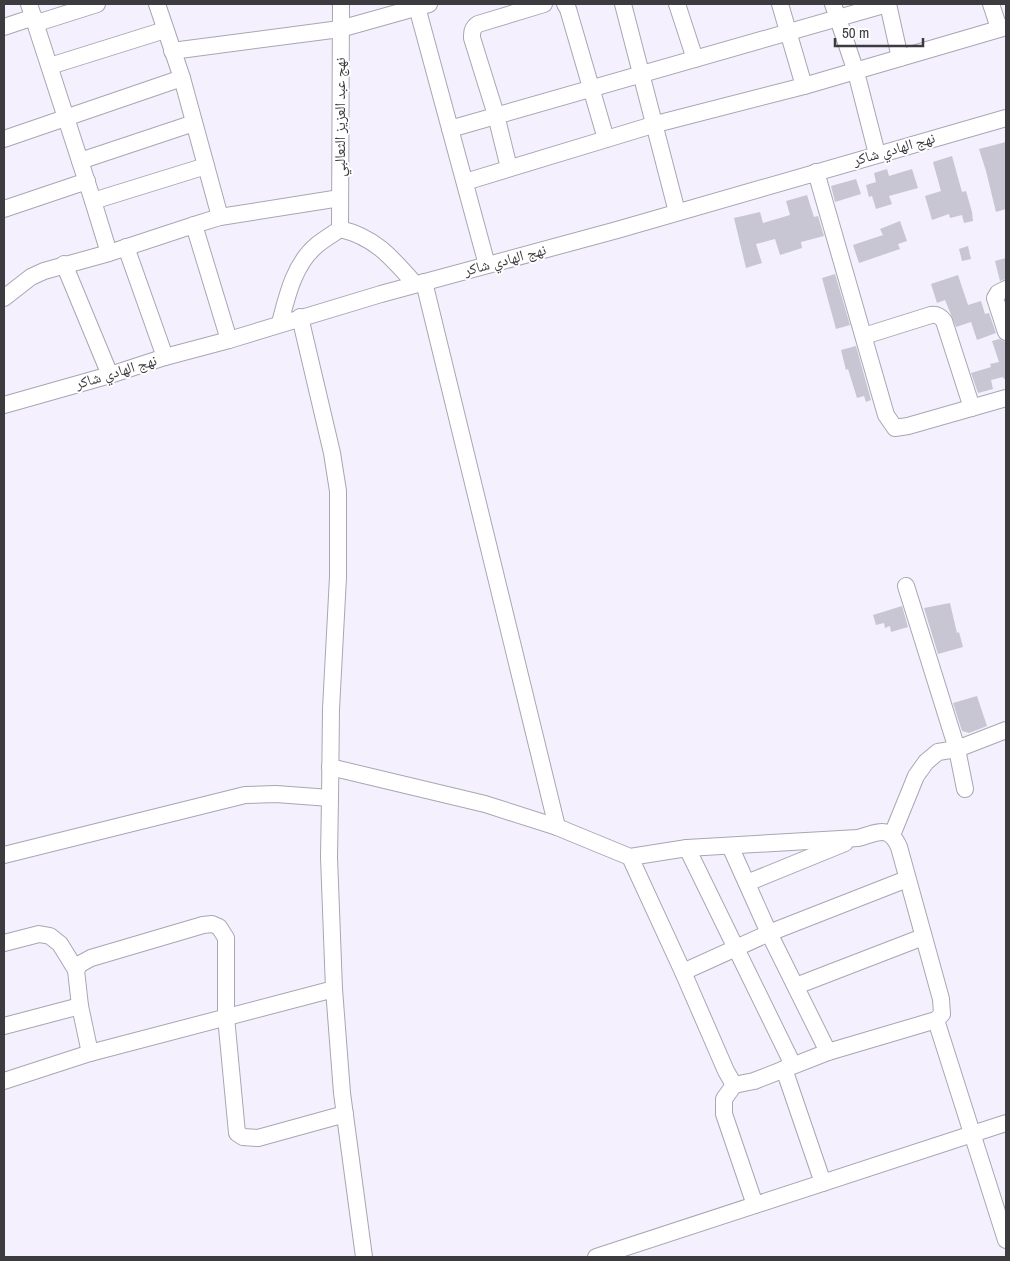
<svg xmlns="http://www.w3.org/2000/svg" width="1010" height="1261" viewBox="0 0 1010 1261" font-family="'Archivo Narrow','Noto Naskh Arabic',sans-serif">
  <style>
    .building { fill: #c9c6d3 }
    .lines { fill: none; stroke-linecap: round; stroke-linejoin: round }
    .minor-casing { stroke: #a9a6b2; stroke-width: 18 }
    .minor { stroke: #fff; stroke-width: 16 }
    .labels { text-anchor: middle; stroke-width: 4; stroke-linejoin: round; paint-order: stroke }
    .street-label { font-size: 15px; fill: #3c3b40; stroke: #fff }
  </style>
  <rect width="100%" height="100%" fill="#f4f0fe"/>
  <g class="building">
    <polygon points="1006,142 1006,209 996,212 986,171 979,149"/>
    <polygon points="952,156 962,192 966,191 972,212 973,221 964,223 962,215 950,218 949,214 932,220 925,196 941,191 933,162"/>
    <polygon points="887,169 889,176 912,169 918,188 889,196 892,204 876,209 872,196 869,197 866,185 876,182 874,173"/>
    <polygon points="856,179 861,194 835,202 831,186"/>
    <polygon points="807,195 814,217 818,216 824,236 801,242 802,248 780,255 775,239 756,244 762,263 746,268 734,218 760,212 763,223 790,215 786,201"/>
    <polygon points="900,221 907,241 898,244 900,249 859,263 853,245 883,235 880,229"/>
    <polygon points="968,246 971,259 962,261 959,249"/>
    <polygon points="1006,258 1006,279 1000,281 995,261"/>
    <polygon points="835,274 850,325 836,329 822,278"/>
    <polygon points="958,275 968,305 981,301 985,314 989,313 996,333 977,340 971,322 956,327 945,300 937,303 931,284"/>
    <polygon points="999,339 1006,342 1006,379 1004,379 1003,377 991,380 993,389 978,393 971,373 991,367 990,364 999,362 992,341"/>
    <polygon points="856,346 871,400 866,402 864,396 857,398 848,369 846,370 841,350"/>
    <polygon points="950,603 957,633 959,632 963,647 938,654 924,608"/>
    <polygon points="902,606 908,627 891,632 890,626 885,628 884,623 876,625 873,615"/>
    <polygon points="977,696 987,726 969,733 962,731 953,703"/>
  </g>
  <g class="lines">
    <defs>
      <g id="minor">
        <polyline points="29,4 93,201 109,253"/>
        <polyline points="157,4 182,78 220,217"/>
        <polyline points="565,4 568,9 606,139"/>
        <polyline points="623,4 677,212"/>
        <polyline points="677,4 695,59"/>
        <polyline points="780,4 804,86"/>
        <polyline points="833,4 856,72 877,154"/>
        <polyline points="888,4 900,58"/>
        <polyline points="991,4 999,28"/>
        <polyline points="417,7 487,265"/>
        <polyline points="37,23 97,4"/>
        <polyline points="4,27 34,17"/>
        <polyline points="172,51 340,29 429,4"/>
        <polyline points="50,66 165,30"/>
        <polyline points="450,129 887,4"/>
        <polyline points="4,139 182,78"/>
        <polyline points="80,161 194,123"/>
        <path d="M509 168 496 115 472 38C472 32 472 28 478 24L544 4"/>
        <polyline points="816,172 886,415 895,428 908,426 1006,398"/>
        <polyline points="465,182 656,124 804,86 1006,27"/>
        <polyline points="93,201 206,166"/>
        <polyline points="4,209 87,181"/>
        <polyline points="194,225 229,340"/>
        <polyline points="340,229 341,4"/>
        <polyline points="126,247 165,357"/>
        <polyline points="64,264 110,375"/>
        <polyline points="424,282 557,827"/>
        <polyline points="1006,289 998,293 995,298 1006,332"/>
        <polyline points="4,298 31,277 44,271 109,253 194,225 220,217 340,198"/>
        <polyline points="300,317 332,453 338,491 338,577 331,709 330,798 329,857 334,989 342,1093 364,1257"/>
        <path d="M280 323C287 296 294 264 317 245 324 239 333 234 340 229 375 237 392 258 415 284"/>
        <path d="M864 336 931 315C937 314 940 316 944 321L972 408"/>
        <polyline points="4,405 110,375 165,357 229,340 381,294 617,230 1006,118"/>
        <polyline points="906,586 957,749 965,789"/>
        <path d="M330 767 485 804 557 827 630 857 687 848 858 838C877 833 889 824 899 847L941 999 942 1014 936 1020 828 1052 754 1081 734 1085 726 1071 683 972 630 857"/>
        <polyline points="892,835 916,776 926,762 938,752 957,749 1006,730"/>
        <polyline points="730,846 769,933 828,1052"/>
        <polyline points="687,848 793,1065"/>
        <polyline points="4,855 245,795 276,794 330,798"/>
        <polyline points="747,883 845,843"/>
        <polyline points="4,943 39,934 50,936 60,944 76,970 80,1006 90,1053"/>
        <polyline points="76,970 80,964 91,958 203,925 212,924 219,927 226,938 226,1017 237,1133 243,1137 258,1138 345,1114"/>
        <polyline points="683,972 769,933 907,879"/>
        <polyline points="796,986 923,937"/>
        <polyline points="936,1020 1006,1240"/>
        <polyline points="4,1026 80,1006"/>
        <polyline points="784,1069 823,1183"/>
        <polyline points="4,1081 90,1053 334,989"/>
        <polyline points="734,1085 724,1099 724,1114 755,1205"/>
        <polyline points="596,1257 1006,1123"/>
      </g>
    </defs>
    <use href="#minor" class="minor-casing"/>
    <use href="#minor" class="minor"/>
  </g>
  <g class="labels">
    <g class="street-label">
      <text transform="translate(340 117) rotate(-90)" y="5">نهج عبد العزيز الثعالبي</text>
      <text transform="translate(894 149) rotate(-16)" y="5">نهج الهادي شاكر</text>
      <text transform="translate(505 260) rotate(-15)" y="5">نهج الهادي شاكر</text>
      <text transform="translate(116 372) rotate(-17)" y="5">نهج الهادي شاكر</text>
    </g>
  </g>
  <rect width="1010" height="1261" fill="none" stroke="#3c3b40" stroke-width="10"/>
  <path d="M835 38v8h88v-8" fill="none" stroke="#3c3b40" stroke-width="2.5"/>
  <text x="842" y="38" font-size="15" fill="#3c3b40" stroke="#ffffff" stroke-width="4" paint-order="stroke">50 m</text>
</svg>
